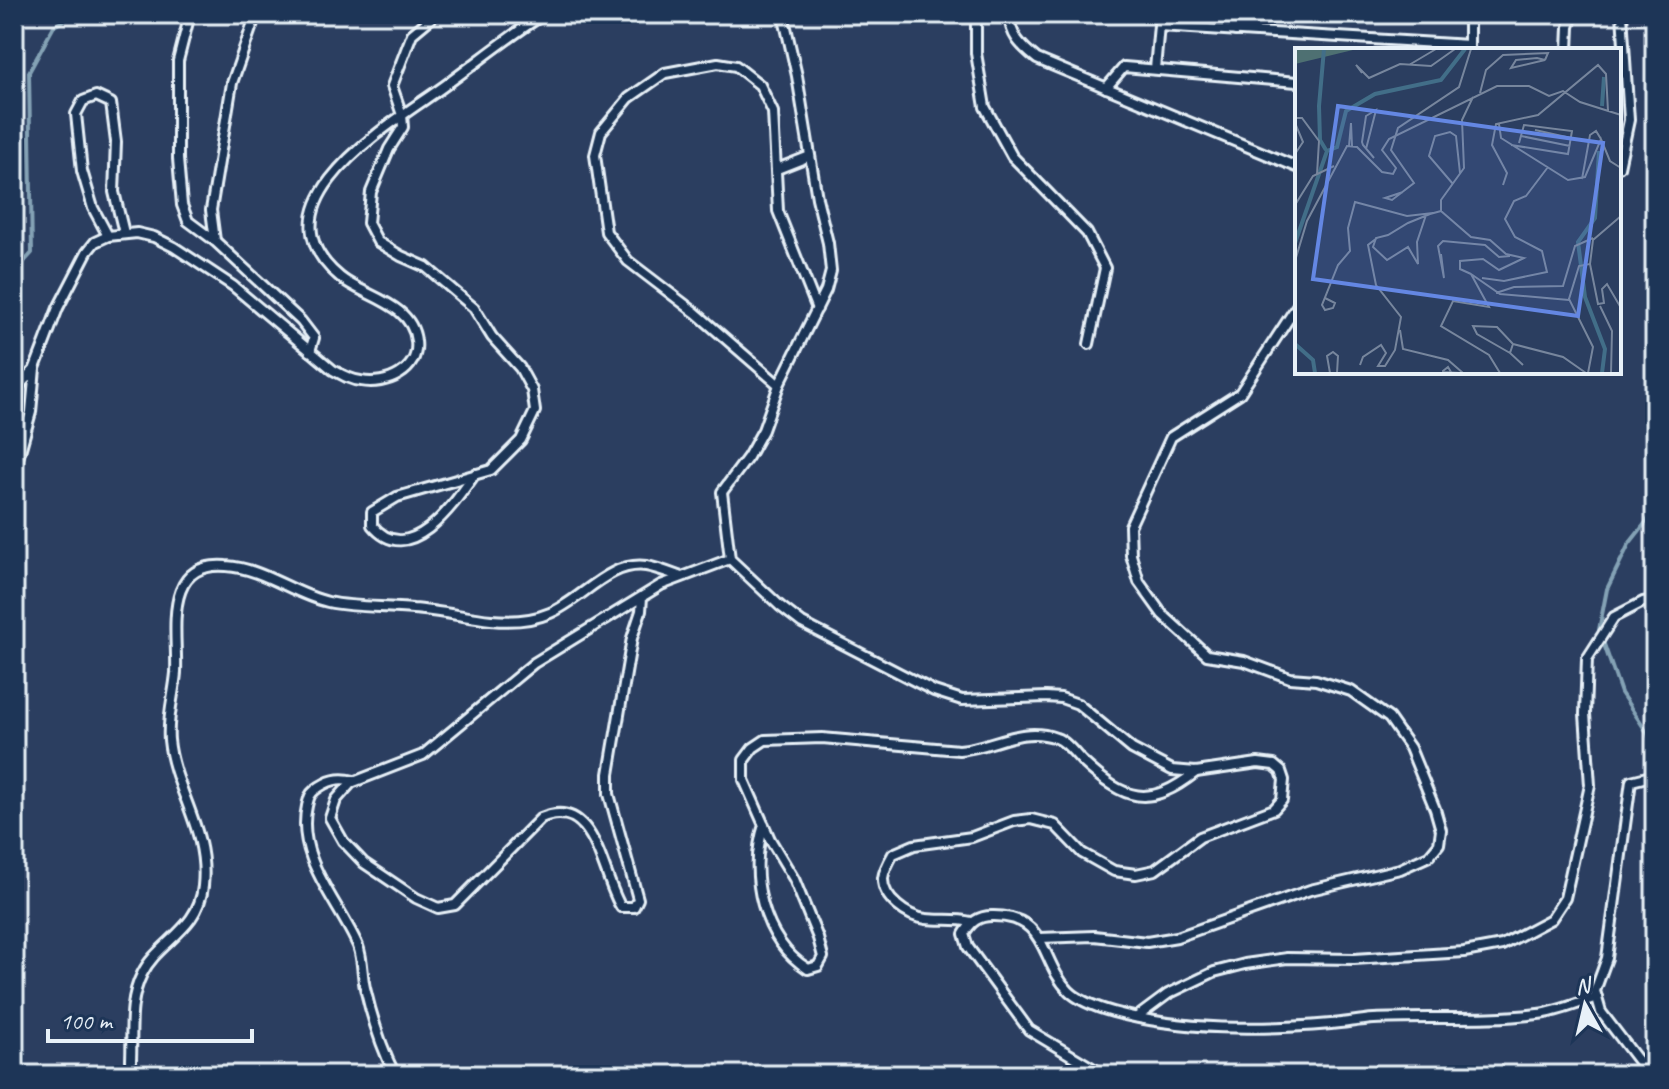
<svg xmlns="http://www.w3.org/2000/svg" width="1669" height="1089" viewBox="0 0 1669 1089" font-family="Caveat,sans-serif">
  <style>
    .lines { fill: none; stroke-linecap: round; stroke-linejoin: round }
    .stream { stroke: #84a2b5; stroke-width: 4 }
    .service-casing { stroke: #e8f1f8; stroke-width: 14 }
    .service { stroke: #1d3557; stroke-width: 8 }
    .inset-river { fill: none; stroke: #426e88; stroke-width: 4 }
    .inset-road { fill: none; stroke: #77869d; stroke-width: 2 }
    .view { fill: #6487e3; fill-opacity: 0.15; stroke: #6487e3; stroke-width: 4 }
    .inset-edge { fill: none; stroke: #e8f1f8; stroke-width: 4 }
  </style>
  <rect width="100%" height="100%" fill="#2b3e60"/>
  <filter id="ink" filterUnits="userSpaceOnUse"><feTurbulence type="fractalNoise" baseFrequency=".0125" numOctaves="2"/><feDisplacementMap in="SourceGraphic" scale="16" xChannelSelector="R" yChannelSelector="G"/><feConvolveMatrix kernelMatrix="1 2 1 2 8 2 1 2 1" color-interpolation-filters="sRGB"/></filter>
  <g filter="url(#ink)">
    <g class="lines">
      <g class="stream">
        <polyline points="1645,14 1655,69"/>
        <polyline points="14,273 32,253 29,72 54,26 75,14"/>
        <polyline points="1655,511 1629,544 1607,589 1599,630 1621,693 1648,734 1655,763"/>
      </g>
      <defs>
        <g id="service">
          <polyline points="190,14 178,61 178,159 182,205 188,221 215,241 301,321 314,338 310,351"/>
          <path d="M436 14 412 34 392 86 402 115 403 127 389 149 371 192 368 223 378 242 401 256 426 267 474 308 492 337 520 368 532 390 535 411 521 440 491 470 397 497 372 512V525C409 570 454 504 475 474"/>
          <path d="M783 14 797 76 817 198 828 243 831 271 826 290 779 385 763 430 748 457 722 492 730 559 780 606 802 623 934 691 962 700 1046 697 1061 698 1078 704 1132 749 1172 770 1196 772 1258 763 1274 765 1281 771 1284 780 1282 800 1274 809 1200 837 1155 870 1136 874 1114 871 1082 853 1055 825 1031 819 1014 821 972 837 914 845 893 854C889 861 884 870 883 878 882 899 908 917 926 919 942 921 955 918 971 922"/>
          <polyline points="976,14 976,53 985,107 1012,156 1087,233 1105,268 1089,344"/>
          <path d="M1009 14C1010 36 1021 46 1037 59L1297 167"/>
          <polyline points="1159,26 1469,45"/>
          <polyline points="1236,31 1237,14"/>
          <polyline points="1469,49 1469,14"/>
          <polyline points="1568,50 1569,27 1573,14"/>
          <polyline points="1155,69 1160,14"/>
          <polyline points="1106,88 1124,67 1297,82"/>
          <polyline points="1619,167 1629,120 1622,14"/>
          <polyline points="777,169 810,156"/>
          <polyline points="108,236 93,208 82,171 76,114 83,101 96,96 111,103 116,142 114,192 124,233"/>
          <polyline points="215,241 211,210 232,83 253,23 253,14"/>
          <polyline points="779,385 696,313 628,261 606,232 595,155 601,132 629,98 665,73 718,63 736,66 760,85 773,112 778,211 817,309"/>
          <polyline points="14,391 35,369"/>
          <path d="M14 473 31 412 35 368 58 308 87 252 95 242 108 236 137 233 154 237 174 247 233 286 333 370C342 375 351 380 361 381 386 386 420 371 416 341 412 303 364 297 340 277 253 205 388 126 440 89 475 64 508 37 544 14"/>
          <path d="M642 597 641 611 632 638 609 774V794L638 899 634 907H621C601 875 596 795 541 818L455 905 438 908 416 898 364 863 343 841 330 818 336 800 351 783 423 755 534 663 661 585 730 559"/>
          <path d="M354 781C339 777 328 780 315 790 309 795 309 798 307 806 295 858 339 902 358 946 363 959 362 975 365 988 372 1018 381 1047 395 1075"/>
          <path d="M764 825C748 874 762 940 808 969L818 966 823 957 818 938 794 879 770 839 744 780V760L753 748 765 740 822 738 959 750C993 748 1020 725 1056 738 1066 741 1075 754 1083 762 1125 801 1149 809 1196 772"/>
          <polyline points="1040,938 1094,936 1147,942 1177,937 1310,890 1400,869 1429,856 1439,844 1441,830 1435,809 1410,748 1389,718 1351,691 1316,680 1290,678 1244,661 1207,655 1162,614 1139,582 1131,555 1130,526 1171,437 1240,393 1297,306"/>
          <polyline points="1137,1017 1168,994 1214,972 1245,964 1287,958 1354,959 1464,952 1502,945 1551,919 1565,898 1590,785 1585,714 1587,659 1614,617 1643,602 1655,600"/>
          <path d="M130 1075C134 1041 126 1006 142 974 157 942 199 930 203 886 209 830 174 790 169 740 167 717 174 695 176 673 178 633 161 561 226 566 263 568 293 594 328 602 357 608 384 606 413 609 439 611 465 617 491 620 511 622 531 621 550 613 582 600 609 561 646 566 658 568 670 573 681 577"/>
          <path d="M1104 1075 1029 1030 968 947 964 934C971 922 978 916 992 916 1049 915 1039 961 1069 991 1079 1001 1099 1008 1113 1012 1183 1031 1260 1030 1331 1024 1345 1023 1359 1020 1374 1019 1428 1016 1484 1021 1538 1014 1558 1012 1578 1003 1597 997"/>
          <polyline points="1649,1075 1601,1012 1595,991 1607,958 1631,781 1655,775"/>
        </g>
      </defs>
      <use href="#service" class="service-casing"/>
      <use href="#service" class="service"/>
    </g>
  </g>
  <g transform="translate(1295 48)">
    <rect width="326" height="326" fill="#2b3e60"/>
    <path d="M0 1H62L0 16Z" fill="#4e7072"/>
    <path class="inset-river" d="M29 1 24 58 25 92 31 102M307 58 309 29M304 103 300 170 283 194 290 249 310 301 307 325M0 195 32 103 42 99 51 63 80 46 146 32 170 1M0 296 18 312 20 325"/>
    <path class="inset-road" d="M221 12 242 10 250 12 216 20ZM114 17 141 1M67 25 61 17 74 30 105 16 136 18 160 1M185 45 191 22 208 7 253 5 250 12M0 70H7L24 93 22 126M0 75 8 94 0 106M204 76 206 90 273 132 290 129 306 91 315 113 326 120M240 82 276 90M226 88 275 98M216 97 273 106 277 83 229 77 224 95M54 98 56 75 57 98M71 101 81 62 71 68 67 94 68 97 79 110M287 131 295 87 301 83 306 91M158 136 134 108 140 88 155 84 161 88 165 125M208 137 212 125 197 97 201 76 243 67 303 17 311 26 313 63M108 144 90 150 97 152 119 135 96 102 103 80 164 39 176 1M0 157 18 128 39 118M131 167 122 194 123 216 113 199 92 212 78 199 81 190 93 187 113 175 135 166 146 163M146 206 149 230 143 198 148 193 190 197 204 209 215 208M0 213 12 173 52 98 62 99 87 124 98 126 101 120 87 102 94 91 202 38H234L254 48 268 43 285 54 326 67M295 216 303 256 309 255 307 241 312 236 326 260M176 226 165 221V213L188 211 204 222 229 210 211 206 195 192 176 189 146 163V152L169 120 167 72 178 49M187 230 209 233 252 224 247 203 220 189 210 171 219 153 231 148 253 119M201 245 219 239 268 238 280 198 298 190M30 250 40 255 38 260 30 262 27 257 43 217 55 203 53 180 60 154 112 168 138 165M305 258 317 283 316 325M105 282 108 301 153 312 168 325M215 305 182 286 178 278 202 279 218 296M65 317 68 309 86 297 91 305 83 318H90L100 302 106 269 81 237 73 197 82 190M228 317 215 305 218 296 268 309 291 325M156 324 153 319 148 323V324L166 325M35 325 32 308 38 304 43 308 42 325M205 325 194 307 146 278 158 253 194 259 176 226 205 246 274 252M293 325 298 299 274 251 284 218 295 216 298 192 326 168"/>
    <path class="view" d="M43 58 308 95 283 268 18 231Z"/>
    <rect width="326" height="326" class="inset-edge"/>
  </g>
  <rect width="1669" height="1089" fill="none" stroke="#1d3557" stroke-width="48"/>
  <rect x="24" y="24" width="1621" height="1041" fill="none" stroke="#e8f1f8" stroke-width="3" filter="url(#ink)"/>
  <g transform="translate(1585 1005) rotate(352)" stroke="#1d3557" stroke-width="6" paint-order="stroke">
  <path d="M0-6L14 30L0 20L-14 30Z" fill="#e8f1f8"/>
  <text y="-12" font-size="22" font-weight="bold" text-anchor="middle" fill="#e8f1f8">N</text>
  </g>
  <path d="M48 1029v12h204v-12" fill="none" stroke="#e8f1f8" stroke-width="4"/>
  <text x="60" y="1029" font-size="24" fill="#e8f1f8" stroke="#1d3557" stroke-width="6" paint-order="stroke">100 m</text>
</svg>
